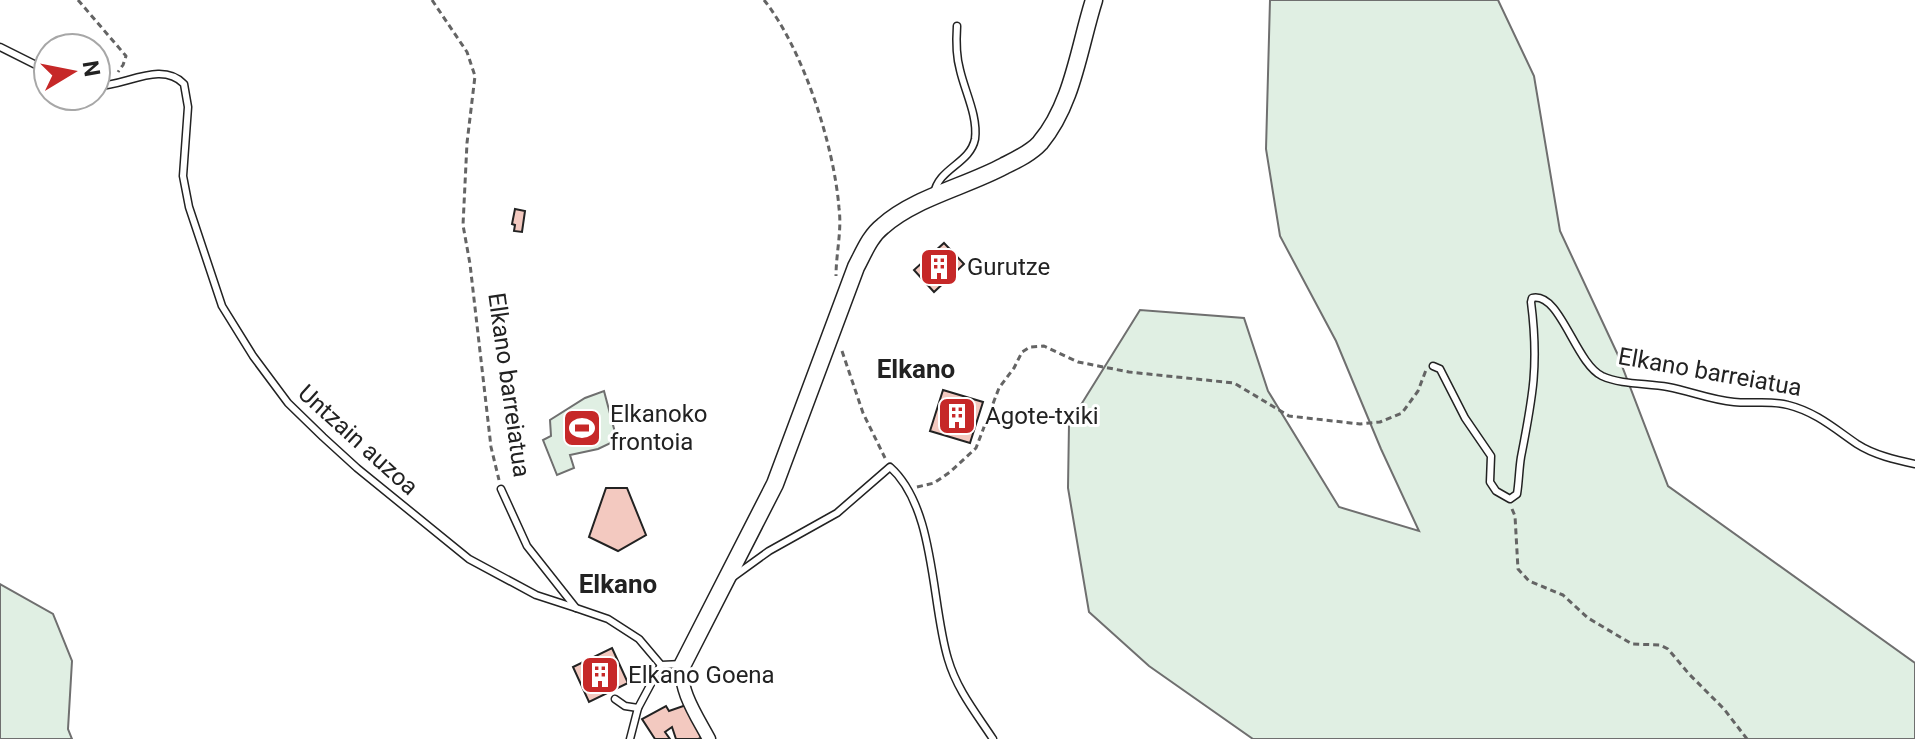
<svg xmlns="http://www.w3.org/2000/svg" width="1915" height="739" viewBox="0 0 1915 739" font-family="Roboto,sans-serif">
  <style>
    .green { fill: #e0efe3; stroke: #6f6f6f; stroke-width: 2 }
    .building { fill: #f3c9c0; stroke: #222; stroke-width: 2 }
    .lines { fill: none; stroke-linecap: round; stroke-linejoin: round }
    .service-casing { stroke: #222; stroke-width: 9 }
    .minor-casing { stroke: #222; stroke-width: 15 }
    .tertiary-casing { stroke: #222; stroke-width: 19 }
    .path { stroke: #646464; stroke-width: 3; stroke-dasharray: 6 4; stroke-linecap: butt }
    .service { stroke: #fff; stroke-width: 6 }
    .minor { stroke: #fff; stroke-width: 12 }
    .tertiary { stroke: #fff; stroke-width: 16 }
    .labels { text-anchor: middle; stroke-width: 6; stroke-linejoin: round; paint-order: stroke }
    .poi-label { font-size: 24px; fill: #222; stroke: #fff; text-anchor: start }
    .street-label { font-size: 24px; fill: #222; stroke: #fff }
    .neighbourhood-label { font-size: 26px; font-weight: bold; fill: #222; stroke: #fff }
  </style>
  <rect width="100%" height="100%" fill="#fff"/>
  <g class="green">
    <polygon points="1270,0 1498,0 1534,76 1560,231 1617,353 1668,486 1915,663 1915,739 1253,739 1149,666 1089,612 1068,488 1069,424 1140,310 1244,318 1268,391 1339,507 1419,531 1381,449 1336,341 1280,236 1266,149"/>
    <polygon points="604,391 617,440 598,449 570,455 574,468 557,475 543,440 551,436 550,420 585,398"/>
    <polygon points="0,584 53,614 72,661 68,729 72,739 0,739"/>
  </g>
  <g class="building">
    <polygon points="515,209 525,211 522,232 514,231 515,225 512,224"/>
    <polygon points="944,243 964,264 934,292 914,270"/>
    <polygon points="943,390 983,402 970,443 930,431"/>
    <polygon points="606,488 627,488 646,535 618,551 589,537"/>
    <polygon points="612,648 628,683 589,702 573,667"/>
    <polygon points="689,704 701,738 698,739 676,739 672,727 665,732 670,739 655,739 642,719 666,706 669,711"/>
  </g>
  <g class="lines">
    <defs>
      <g id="service">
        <polyline points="0,47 48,71"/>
        <path d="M96 86C124 87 161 60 184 84L188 107 183 176 189 207 222 306 253 356 288 403 323 437 357 468 469 559 536 595 576 608"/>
        <path d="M934 194C938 168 970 164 975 139 978 116 965 92 960 70 956 56 956 41 957 26"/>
        <path d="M1433 366 1440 369 1465 418 1491 456 1490 482 1496 491 1510 499 1517 494C1519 482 1519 469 1521 457 1533 396 1539 364 1531 302L1532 298C1560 291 1575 363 1602 376 1622 385 1647 383 1668 387 1690 391 1711 400 1734 402 1753 404 1770 400 1788 405 1816 412 1835 429 1857 444 1874 455 1896 460 1915 464"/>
        <polyline points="501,489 527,546 576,608 608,619 639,639 661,665 683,664"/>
        <path d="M733 577 769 551 837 513 890 467C936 508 931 604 948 659 957 690 976 713 993 739"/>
        <polyline points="615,699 625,706 638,708"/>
        <polyline points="630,739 638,708 661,665"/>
      </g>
      <path id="minor" d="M683 664C677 688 698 718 709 739"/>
      <path id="tertiary" d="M683 664 775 484 856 267C864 252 870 236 883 226 914 198 967 186 1004 166 1016 160 1031 153 1040 143 1073 104 1079 47 1094 0"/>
    </defs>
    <use href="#service" class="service-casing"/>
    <use href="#minor" class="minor-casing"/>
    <use href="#tertiary" class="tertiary-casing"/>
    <g class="path">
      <polyline points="78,0 126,56 123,65 118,72"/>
      <polyline points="432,0 467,52 475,76 467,143 463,225 470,264 491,447 499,480"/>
      <path d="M764 0C803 49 834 145 839 208 842 231 836 253 836 276"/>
      <polyline points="842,351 863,413 885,458"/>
      <polyline points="917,487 934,483 950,472 976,448 999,388 1014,368 1022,352 1030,347 1044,346 1078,362 1129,372 1234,383 1289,416 1360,424 1380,422 1402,413 1418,391 1426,370"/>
      <polyline points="1512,509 1515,516 1518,569 1529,581 1563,595 1588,618 1632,644 1660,645 1668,649 1689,674 1724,709 1747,739"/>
    </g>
    <use href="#service" class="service"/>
    <use href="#minor" class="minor"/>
    <use href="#tertiary" class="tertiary"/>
  </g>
  <defs>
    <symbol id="building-square" viewBox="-11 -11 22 22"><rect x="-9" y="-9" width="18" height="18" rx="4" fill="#c62828" stroke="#fff"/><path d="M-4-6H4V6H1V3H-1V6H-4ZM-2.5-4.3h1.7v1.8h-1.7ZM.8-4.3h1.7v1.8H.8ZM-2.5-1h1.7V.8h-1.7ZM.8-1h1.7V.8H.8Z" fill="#fff"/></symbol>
    <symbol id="stadium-square" viewBox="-11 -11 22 22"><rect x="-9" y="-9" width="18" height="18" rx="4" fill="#c62828" stroke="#fff"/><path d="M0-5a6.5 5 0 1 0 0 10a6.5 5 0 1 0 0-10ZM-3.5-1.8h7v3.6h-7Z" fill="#fff"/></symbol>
  </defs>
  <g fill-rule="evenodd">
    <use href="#building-square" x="917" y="245" width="44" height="44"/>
    <use href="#building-square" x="935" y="394" width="44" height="44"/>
    <use href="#stadium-square" x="560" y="406" width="44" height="44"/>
    <use href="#building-square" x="578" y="653" width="44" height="44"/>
  </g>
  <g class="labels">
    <g class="poi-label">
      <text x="967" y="275">Gurutze</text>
      <text x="610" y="422">Elkanoko<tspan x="610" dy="28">frontoia</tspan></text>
      <text x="985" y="424">Agote-txiki</text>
      <text x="628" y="683">Elkano Goena</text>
    </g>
    <g class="street-label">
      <text transform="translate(1710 372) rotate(10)" y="8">Elkano barreiatua</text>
      <text transform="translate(509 385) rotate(82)" y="8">Elkano barreiatua</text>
      <text transform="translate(358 440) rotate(42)" y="8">Untzain auzoa</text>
    </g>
    <g class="neighbourhood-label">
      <text x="916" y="378">Elkano</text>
      <text x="618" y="593">Elkano</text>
    </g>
  </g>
  <g transform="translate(72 72) rotate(80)"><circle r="38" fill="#ffffff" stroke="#a7a7a7" stroke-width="2"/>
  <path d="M0-6L14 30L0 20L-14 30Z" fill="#c62828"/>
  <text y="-12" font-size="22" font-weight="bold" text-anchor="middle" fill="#222222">N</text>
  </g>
</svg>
